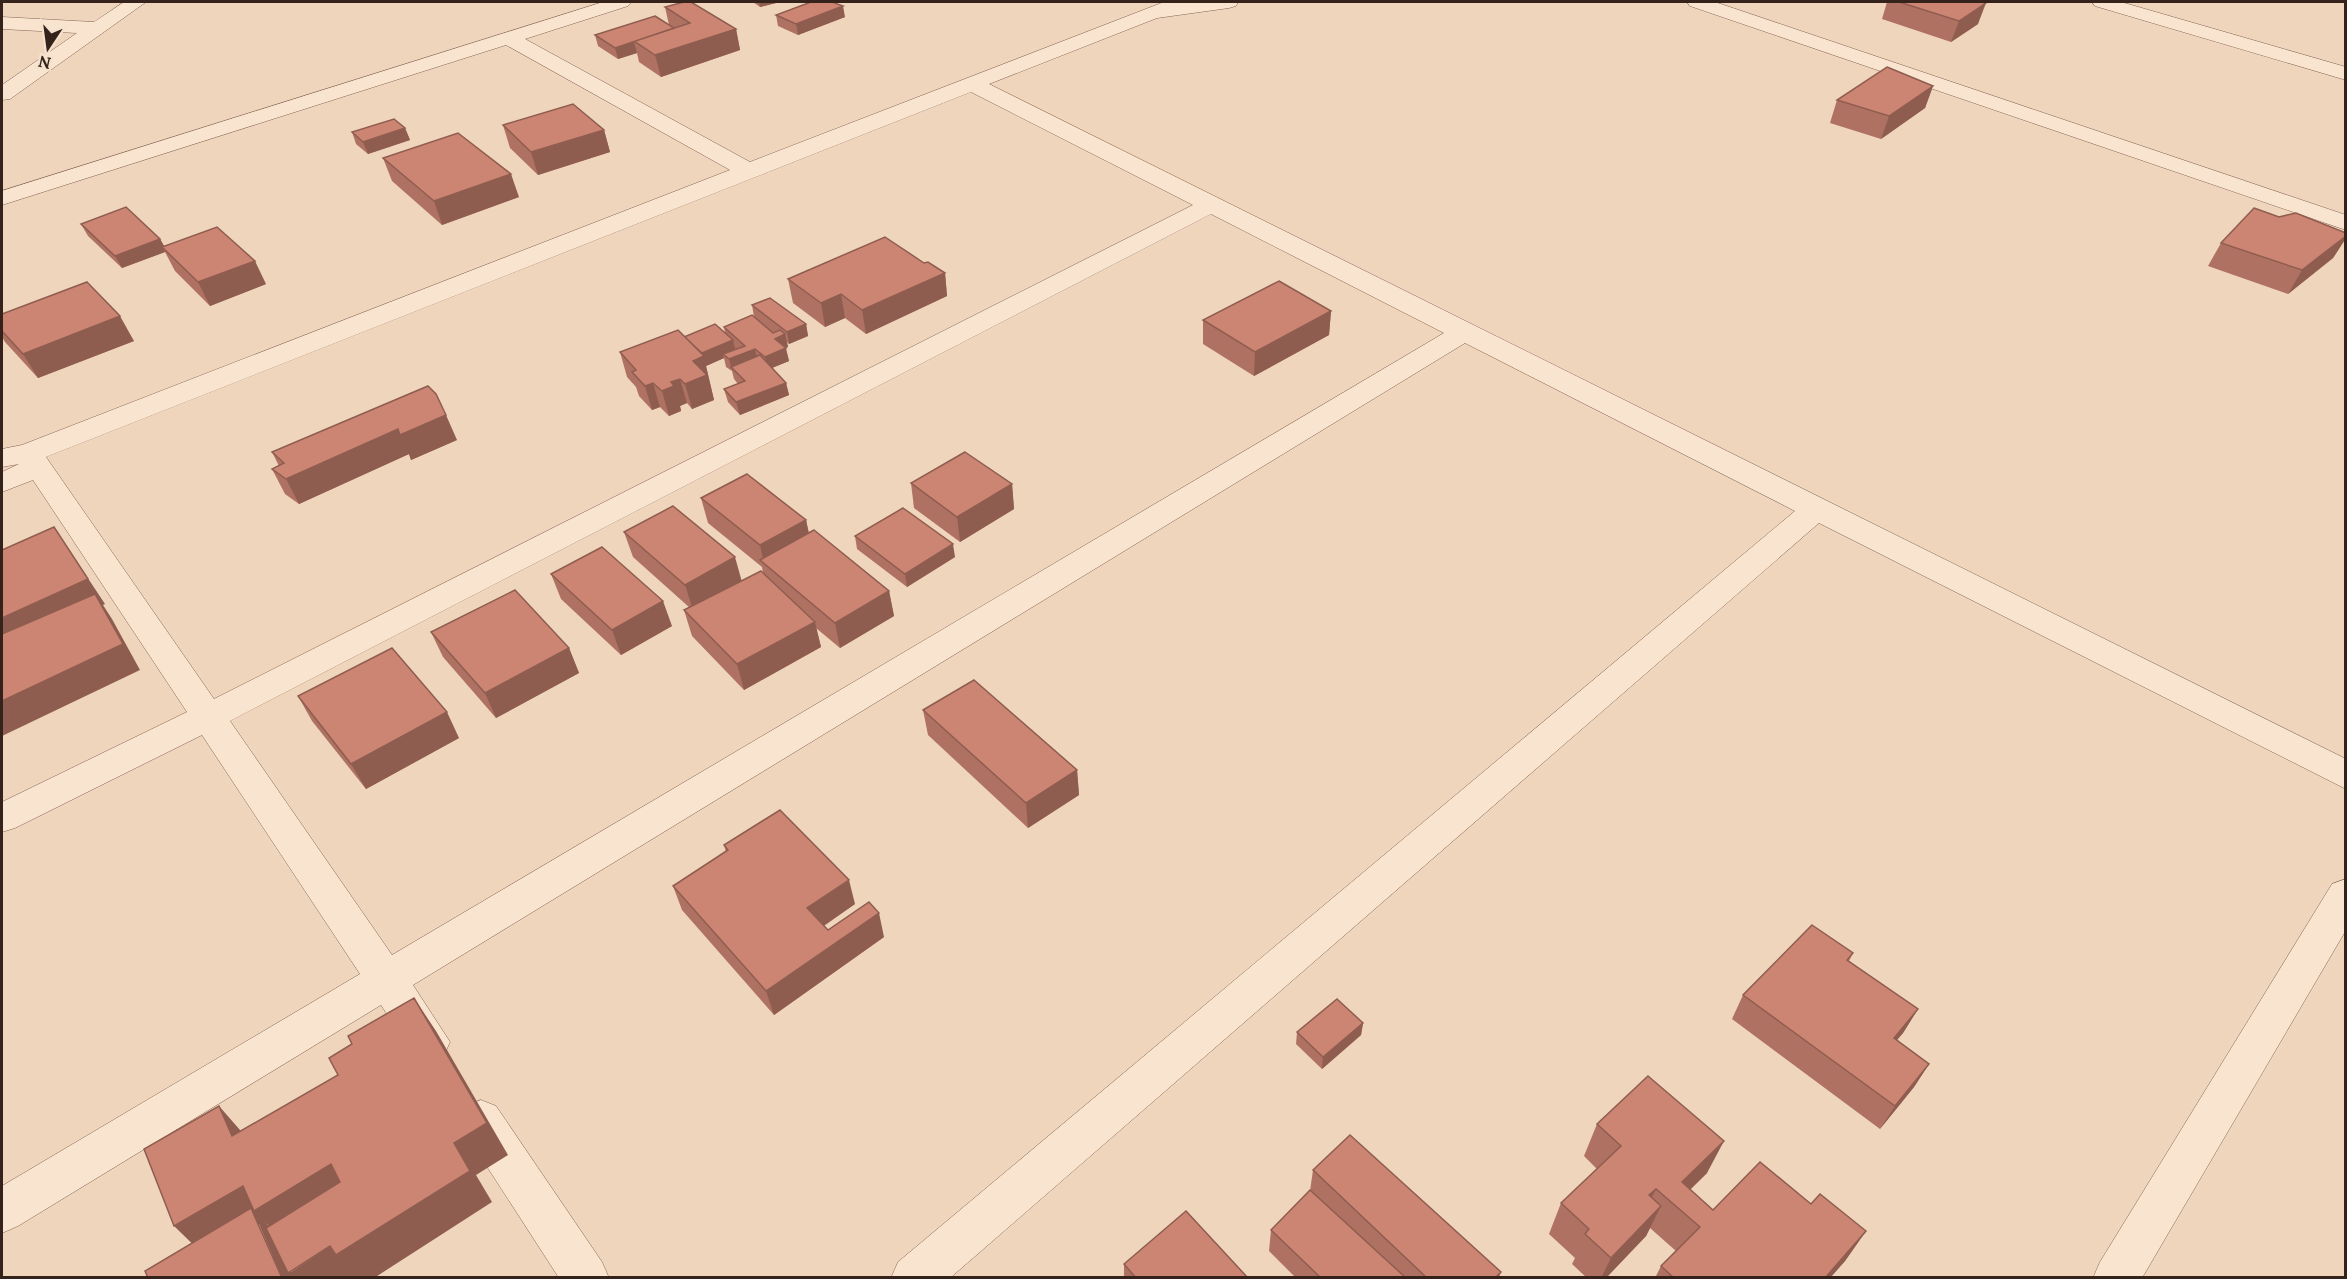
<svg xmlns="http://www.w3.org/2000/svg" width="2347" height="1279" viewBox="0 0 2347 1279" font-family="Lora,serif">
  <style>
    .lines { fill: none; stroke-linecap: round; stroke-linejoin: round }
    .street-casing { stroke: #856556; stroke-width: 1 }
    .street { fill: #f9e4cf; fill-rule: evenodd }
    .wall { fill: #af7262 }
    .shaded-wall { fill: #8f5d50 }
    .building { fill: #cc8572; stroke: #8f5d50; stroke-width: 1.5 }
  </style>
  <rect width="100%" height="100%" fill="#eed5bc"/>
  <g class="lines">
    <defs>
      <g id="street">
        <polygon points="124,2 146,2 10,99 2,100 2,85 77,33 2,29 2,17 94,22"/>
        <path d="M603 2H631L628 6 525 39 750 162 1164 2H1238L1236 6 1229 8 1157 18 989 84 2346 759V789L1819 523 950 1278H891L898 1262 1795 511 1465 343 413 985 450 1042 444 1055 429 1060 414 1055 381 1005 18 1226 2 1233V1186L360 974 202 735 15 828 2 832V802L187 712 33 480 2 492V472L19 464 2 467V449L22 445 730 170 506 45 2 205V191ZM971 92 1193 205 214 699 46 457ZM1211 214 1444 333 392 955 230 721Z"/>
        <polygon points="1687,2 1715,2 2346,215 2346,230 1690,6"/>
        <polygon points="2092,2 2121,2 2346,67 2346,80 2095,6"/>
        <polygon points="2346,879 2346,930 2142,1278 2093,1278 2100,1262 2332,884"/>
        <polygon points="481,1100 496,1106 602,1262 609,1278 559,1278 466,1134 459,1120 466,1106"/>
      </g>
    </defs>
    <use href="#street" class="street-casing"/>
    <use href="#street" class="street"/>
  </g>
  <g class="wall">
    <polygon points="753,2 780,2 760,7"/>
    <polygon points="1887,2 1981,2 1978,24 1951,42 1882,19"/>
    <polygon points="665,7 736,29 740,50 661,77 639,62 637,53 618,59 598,46 595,35 669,25"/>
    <polygon points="776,15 845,17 798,35 778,26"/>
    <polygon points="1933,86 1925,108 1881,139 1830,123 1837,100"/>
    <polygon points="503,125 604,130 610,152 538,175 510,148"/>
    <polygon points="405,128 410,140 368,154 356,144 352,132"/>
    <polygon points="383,158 519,197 442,225 392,181"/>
    <polygon points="2279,217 2346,233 2346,238 2333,258 2288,294 2208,266 2221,243"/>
    <polygon points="81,224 160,239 164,246 266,284 210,306 175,271 165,252 122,268 88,236"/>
    <polygon points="924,263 945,273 947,296 866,334 845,318 825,327 793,303 788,279"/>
    <polygon points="752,305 806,324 808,336 789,344 787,342 788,347 785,348 789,361 772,368 786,383 789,395 740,415 728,402 724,389 738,384 734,379 732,371 726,367 724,358 706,366 714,400 692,409 687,403 680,406 681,411 669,416 660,407 652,410 639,396 636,387 627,377 620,352 684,337 725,333 724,327 754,317"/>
    <polygon points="1331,311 1329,335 1254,376 1203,344 1203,320"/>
    <polygon points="2,314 134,341 38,378 5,342 2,337"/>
    <polygon points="457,440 411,460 409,454 299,504 285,494 272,469 279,466 272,452"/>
    <polygon points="911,483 1012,484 1014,509 960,542 914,508"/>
    <polygon points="701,498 806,520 809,533 889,591 894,616 840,648 816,628 821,647 744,690 692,636 684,610 690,608 633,557 624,532 742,581 763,573 762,567 708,523"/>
    <polygon points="855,536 955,557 907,587 857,549"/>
    <polygon points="551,574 672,626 621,655 561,599"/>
    <polygon points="431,632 569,648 579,673 496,718 443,657"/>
    <polygon points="298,696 459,738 366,789 312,721"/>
    <polygon points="923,710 1077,770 1079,795 1028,828 928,735"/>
    <polygon points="724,845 855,904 824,926 828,930 884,937 774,1015 682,910 673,886 726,852"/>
    <polygon points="1853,953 1849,961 1918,1009 1903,1033 1897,1040 1929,1064 1914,1087 1880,1129 1732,1019 1743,995"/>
    <polygon points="1363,1023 1361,1035 1322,1069 1296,1044 1297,1032"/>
    <polygon points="1597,1124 1707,1173 1690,1190 1713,1210 1811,1204 1866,1231 1845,1261 1830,1278 1655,1278 1661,1266 1676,1251 1650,1228 1646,1236 1606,1278 1587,1278 1572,1264 1575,1258 1549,1234 1561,1203 1597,1169 1584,1156"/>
    <polygon points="1313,1170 1501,1272 1499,1278 1296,1278 1269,1251 1271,1230 1310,1191"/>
    <polygon points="1124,1264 1248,1278 1124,1278"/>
  </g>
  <g class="shaded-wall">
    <polygon points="759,2 780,2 760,7"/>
    <polygon points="1986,3 1978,24 1951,42 1959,21"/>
    <polygon points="843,6 845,17 798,35 796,24"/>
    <polygon points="736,29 740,50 661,77 655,55"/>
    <polygon points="634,42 637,53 618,59 615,48"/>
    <polygon points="1933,86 1925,108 1881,139 1889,116"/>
    <polygon points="405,128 410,140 368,154 363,142"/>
    <polygon points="604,130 610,152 538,175 531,152"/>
    <polygon points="511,174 519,197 442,225 434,201"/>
    <polygon points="2346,236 2346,238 2333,258 2288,294 2302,270"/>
    <polygon points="160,239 167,251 162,247 165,252 122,268 115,256"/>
    <polygon points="255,261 266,284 210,306 198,282"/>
    <polygon points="945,273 947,296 866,334 862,310"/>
    <polygon points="841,294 845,318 825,327 821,303"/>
    <polygon points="1331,311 1329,335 1254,376 1255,352"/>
    <polygon points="120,316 134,341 38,378 23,354"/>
    <polygon points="806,324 808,336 789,344 787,332"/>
    <polygon points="785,334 788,347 777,351 775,339"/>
    <polygon points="733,340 736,352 723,354 724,358 706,366 714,400 692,409 685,384 693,361 703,356 702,353"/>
    <polygon points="786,348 789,361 767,370 765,357"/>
    <polygon points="755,349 758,361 731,367 729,359"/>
    <polygon points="680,379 687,403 680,406 681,411 669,416 662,391 671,382"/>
    <polygon points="653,383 660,407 652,410 645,386"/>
    <polygon points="786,383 789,395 740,415 736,402"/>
    <polygon points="446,415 457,440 411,460 409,454 299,504 286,479 398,429"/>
    <polygon points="1012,484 1014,509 960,542 957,517"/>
    <polygon points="806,520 811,545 764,564 760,545"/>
    <polygon points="54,527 105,604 103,605 112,619 140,670 2,736 2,618"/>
    <polygon points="953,544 955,557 907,587 905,574"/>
    <polygon points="735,557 742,582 693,610 685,585"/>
    <polygon points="889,591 894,616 840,648 835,623"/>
    <polygon points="663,601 672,626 621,655 612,630"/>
    <polygon points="815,622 821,647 744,690 737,664"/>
    <polygon points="569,648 579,673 496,718 485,693"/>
    <polygon points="447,712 459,738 366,789 351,764"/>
    <polygon points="1077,770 1079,795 1028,828 1026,803"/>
    <polygon points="849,880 855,904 814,932 807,908"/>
    <polygon points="879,913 884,937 774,1015 766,991"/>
    <polygon points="414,998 436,1031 508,1155 476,1175 492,1202 374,1278 282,1278 259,1224 205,1256 174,1226 243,1186 262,1206 331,1164 357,1196 283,1241 264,1221 272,1230 291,1272 330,1246 337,1254 470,1171 454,1143 487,1123"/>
    <polygon points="1918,1009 1903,1033 1879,1061 1894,1038"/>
    <polygon points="1363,1023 1361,1035 1322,1069 1323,1057"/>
    <polygon points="1929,1064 1914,1087 1880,1129 1895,1106"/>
    <polygon points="219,1106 247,1138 232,1136"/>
    <polygon points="1724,1141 1707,1173 1674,1205 1682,1182"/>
    <polygon points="1656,1189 1641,1220 1649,1195"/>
    <polygon points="1661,1206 1646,1236 1606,1278 1601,1278 1611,1258"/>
    <polygon points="1866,1231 1845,1261 1830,1278 1825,1278"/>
  </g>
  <g class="building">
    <polygon points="684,2 691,2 736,29 655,55 634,41 690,23 665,7"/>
    <polygon points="811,2 832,2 843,6 796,24 776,15"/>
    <polygon points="1899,2 1981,2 1986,3 1959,21"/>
    <polygon points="655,16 674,28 615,48 595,35"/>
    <polygon points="1887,67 1933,86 1889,116 1837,100"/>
    <polygon points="573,104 604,130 531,152 503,125"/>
    <polygon points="394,119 405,128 363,142 352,132"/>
    <polygon points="458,133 511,174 434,201 383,158"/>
    <polygon points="126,207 160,239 115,256 81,224"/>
    <polygon points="2254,208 2279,217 2296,213 2346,233 2346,236 2302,270 2221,243"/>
    <polygon points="217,227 255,261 198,282 162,247"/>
    <polygon points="885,237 924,263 928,262 945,273 862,310 841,294 821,303 788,279"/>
    <polygon points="1279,281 1331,311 1255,352 1203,320"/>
    <polygon points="87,282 120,316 23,354 2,331 2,314"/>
    <polygon points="770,298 806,324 787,332 752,305"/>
    <polygon points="752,315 773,333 780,330 785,334 775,339 786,348 765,357 755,349 729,359 723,354 745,346 724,327"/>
    <polygon points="715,324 733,340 702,353 684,337"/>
    <polygon points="678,330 704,356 693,361 707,375 685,384 680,379 671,382 674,386 662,391 653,383 645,386 632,372 636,370 620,352"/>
    <polygon points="760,355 786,383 736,402 724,389 745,381 731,367"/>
    <polygon points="428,386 436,394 446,415 400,435 398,429 286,479 272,469 284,463 272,452"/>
    <polygon points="965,452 1012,484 957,517 911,483"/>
    <polygon points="747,474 806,520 760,545 701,498"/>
    <polygon points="673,506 735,557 685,585 624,532"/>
    <polygon points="903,508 953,544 905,574 855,536"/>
    <polygon points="54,527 88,579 2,618 2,550"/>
    <polygon points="814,530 889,591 835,623 760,560"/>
    <polygon points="602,547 663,601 612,630 551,574"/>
    <polygon points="761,571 815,622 737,664 684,610"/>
    <polygon points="515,590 569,648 485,693 431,632"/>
    <polygon points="95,594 123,644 2,701 2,634"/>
    <polygon points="392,648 447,712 351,764 298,696"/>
    <polygon points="974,680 1077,770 1026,803 923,710"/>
    <polygon points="780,810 849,880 807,908 828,930 869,902 879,913 766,991 673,886 728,850 724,845"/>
    <polygon points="1812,925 1853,953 1847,960 1918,1009 1894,1038 1929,1064 1895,1106 1743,995"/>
    <polygon points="414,998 487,1123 454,1143 470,1171 336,1255 330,1246 288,1273 266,1228 340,1182 331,1164 254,1211 243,1186 174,1226 144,1149 219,1106 232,1136 338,1075 329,1058 352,1044 348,1036"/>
    <polygon points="1337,999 1363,1023 1323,1057 1297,1032"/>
    <polygon points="1648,1076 1724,1141 1682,1182 1713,1210 1760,1162 1811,1204 1820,1194 1866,1231 1825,1278 1674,1278 1661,1266 1700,1227 1656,1189 1649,1195 1661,1206 1611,1258 1585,1234 1589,1229 1561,1203 1621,1146 1597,1124"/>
    <polygon points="1350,1135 1501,1272 1495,1278 1427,1278 1313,1170"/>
    <polygon points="1310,1190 1406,1278 1321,1278 1271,1230"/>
    <polygon points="251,1208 282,1278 148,1278 145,1271"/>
    <polygon points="1186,1211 1248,1278 1136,1278 1124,1264"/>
  </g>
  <rect width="2347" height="1279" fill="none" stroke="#34221b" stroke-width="6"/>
  <g transform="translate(48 48) rotate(193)" stroke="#f5e1cc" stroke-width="4.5" paint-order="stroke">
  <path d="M0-4.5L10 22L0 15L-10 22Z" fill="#34221b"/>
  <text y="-9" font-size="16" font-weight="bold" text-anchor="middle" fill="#34221b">N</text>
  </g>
</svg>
